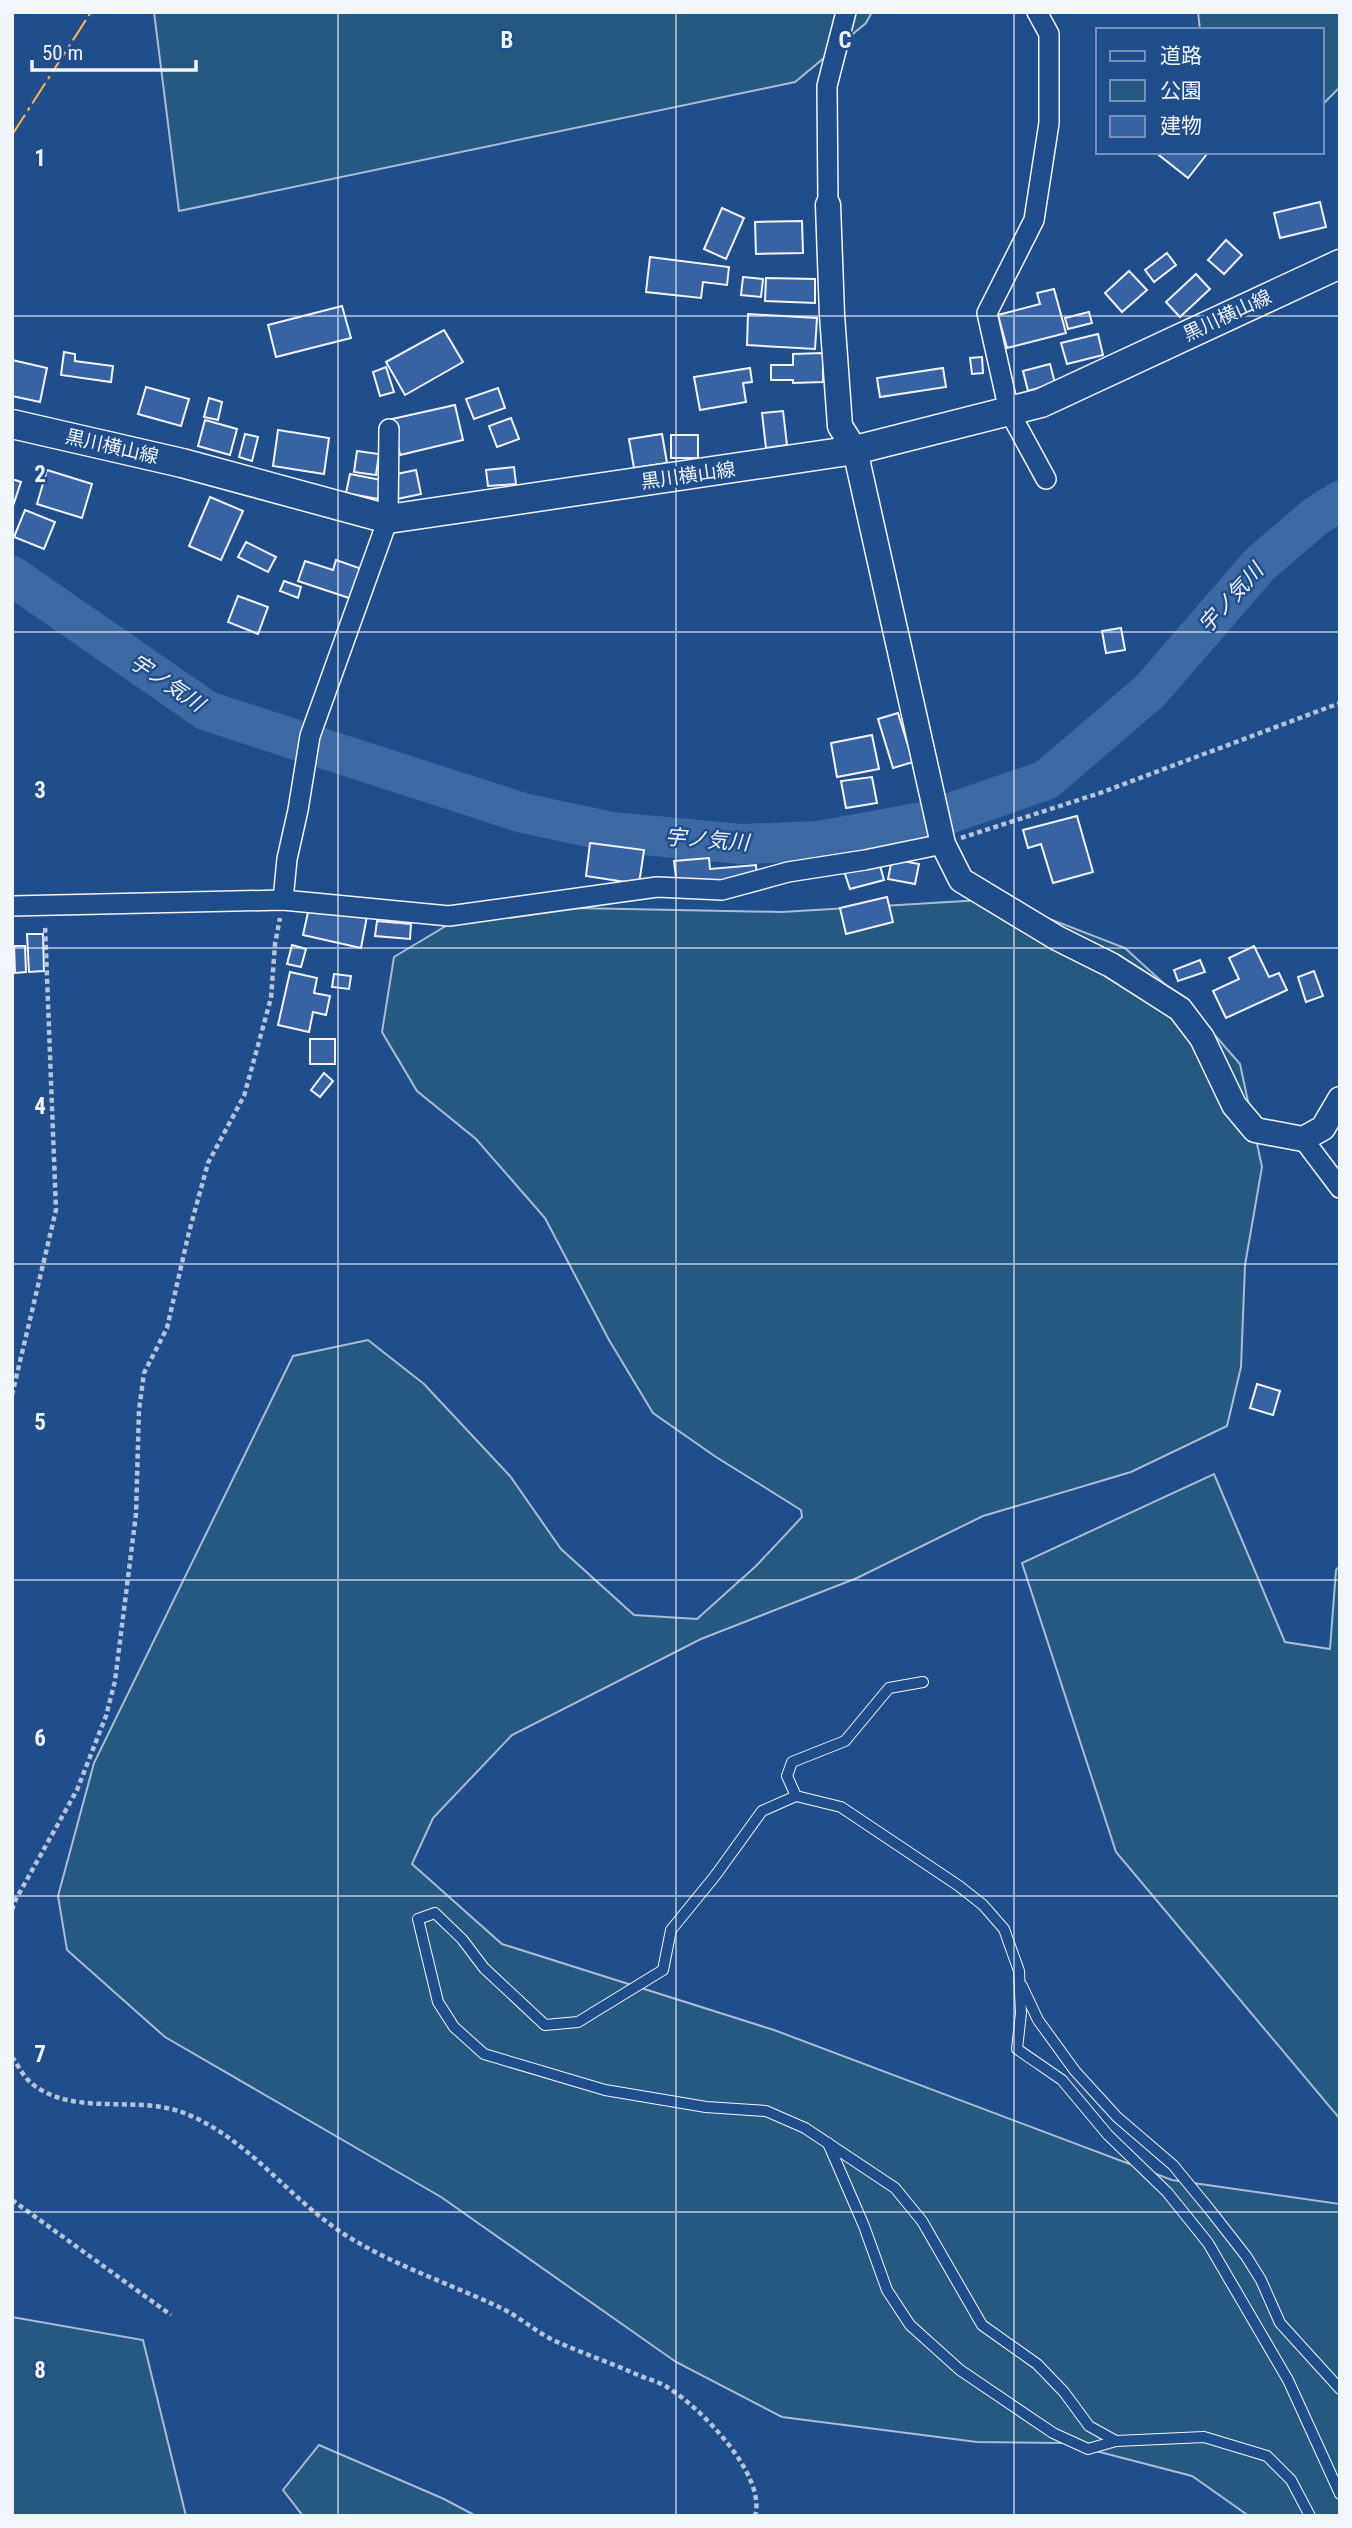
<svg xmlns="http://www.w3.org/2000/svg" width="1352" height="2528" viewBox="0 0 1352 2528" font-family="'Roboto Condensed','Noto Sans JP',sans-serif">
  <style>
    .green { fill: #245a82; stroke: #a8bbd7; stroke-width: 2 }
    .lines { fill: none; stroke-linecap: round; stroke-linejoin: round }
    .river { stroke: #3b69a3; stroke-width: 40 }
    .building { fill: #3563a3; stroke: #f2f6ff; stroke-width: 2 }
    .service-casing { stroke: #f2f6ff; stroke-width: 12 }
    .minor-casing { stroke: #f2f6ff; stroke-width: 22 }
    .tertiary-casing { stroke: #f2f6ff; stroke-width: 27 }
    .secondary-casing { stroke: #f2f6ff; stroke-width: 31 }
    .path { stroke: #b3c4dc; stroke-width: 4.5; stroke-dasharray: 5 3.5; stroke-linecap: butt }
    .service { stroke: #1f4e8c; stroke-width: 10 }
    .minor { stroke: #1f4e8c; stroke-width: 19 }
    .tertiary { stroke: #1f4e8c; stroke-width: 24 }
    .secondary { stroke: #1f4e8c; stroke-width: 28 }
    .power { stroke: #ffb74d; stroke-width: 2; stroke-dasharray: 24 5 3.5 5; stroke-linecap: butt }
    .grid { fill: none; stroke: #f2f6ff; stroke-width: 2; stroke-opacity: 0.55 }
    .labels { text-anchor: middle; stroke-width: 5; stroke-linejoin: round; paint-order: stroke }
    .street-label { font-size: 19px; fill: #f2f6ff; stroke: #1f4e8c }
    .water-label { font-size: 21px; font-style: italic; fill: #f2f6ff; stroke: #1f4e8c }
    .grid-label { font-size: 23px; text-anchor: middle; font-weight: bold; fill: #f2f6ff; stroke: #1f4e8c; stroke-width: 5; stroke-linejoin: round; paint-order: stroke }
  </style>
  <rect width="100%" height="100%" fill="#1f4e8c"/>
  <g class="green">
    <polygon points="154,12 872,12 866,23 795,82 179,211"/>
    <polygon points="1198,12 1340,12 1340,87 1322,105 1322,30 1200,30"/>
    <polygon points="998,899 1125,948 1193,1010 1240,1064 1262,1167 1245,1265 1241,1367 1227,1426 1131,1472 983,1516 857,1578 701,1639 512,1735 433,1818 412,1864 502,1944 774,2030 1172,2180 1340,2204 1340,2516 1249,2516 1192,2476 1065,2443 977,2442 782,2417 676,2362 441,2197 165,2037 67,1950 58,1896 94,1763 293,1356 368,1340 424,1384 510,1476 561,1549 634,1615 697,1619 756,1566 802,1517 801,1510 716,1457 653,1413 609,1340 545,1218 476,1139 417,1091 382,1032 394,957 461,917 575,908 782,912"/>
    <polygon points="1214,1474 1285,1642 1330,1649 1336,1570 1340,1566 1340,2119 1116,1852 1022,1563"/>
    <polygon points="12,2317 143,2340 186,2516 12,2516"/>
    <polygon points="319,2445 444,2499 476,2516 303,2516 283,2490"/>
  </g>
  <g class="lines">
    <polyline class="river" points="12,576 207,711 523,813 612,832 741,844 819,841 928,821 1046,780 1150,691 1260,564 1316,516 1340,501"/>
  </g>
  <g class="building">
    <polygon points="1155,152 1206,152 1207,154 1188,178"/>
    <polygon points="1320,202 1326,227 1280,238 1274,213"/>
    <polygon points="722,208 744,218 726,259 704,249"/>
    <polygon points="802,221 803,253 756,254 755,222"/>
    <polygon points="1226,240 1242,255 1224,274 1208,260"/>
    <polygon points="1167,253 1176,265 1154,282 1145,270"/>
    <polygon points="650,257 729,267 727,285 703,282 701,298 646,292"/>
    <polygon points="1129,271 1147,290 1122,312 1105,293"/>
    <polygon points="1196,274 1210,289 1180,317 1166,302"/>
    <polygon points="743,277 763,279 761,297 741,295"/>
    <polygon points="766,278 815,279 815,303 765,301"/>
    <polygon points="1054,289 1066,333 1007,348 998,315 1040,304 1037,293"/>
    <polygon points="342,306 351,338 276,357 268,325"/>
    <polygon points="1089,312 1092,323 1068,329 1065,318"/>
    <polygon points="748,314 817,318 815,349 747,345"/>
    <polygon points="444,330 463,362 405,395 386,362"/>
    <polygon points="1098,334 1103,355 1067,364 1061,343"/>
    <polygon points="64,352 75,354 75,361 113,366 111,382 61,375"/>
    <polygon points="823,353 823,382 793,383 793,380 771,380 771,365 793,365 793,354"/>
    <polygon points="982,357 983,373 972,374 970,358"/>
    <polygon points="12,360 47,368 40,402 12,396"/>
    <polygon points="1050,364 1055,383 1028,391 1023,371"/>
    <polygon points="386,367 394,392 380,396 373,372"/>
    <polygon points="750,368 752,382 743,383 746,402 700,410 694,377"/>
    <polygon points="943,368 946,387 880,397 877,378"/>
    <polygon points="146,387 189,399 181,426 138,414"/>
    <polygon points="498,388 505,408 474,419 466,399"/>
    <polygon points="209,398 222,402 218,420 204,417"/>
    <polygon points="455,405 463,440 400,455 392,419"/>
    <polygon points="783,411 787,445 766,448 762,413"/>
    <polygon points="511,418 519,439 497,447 489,426"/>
    <polygon points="205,420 237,429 230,455 198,446"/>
    <polygon points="278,430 329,438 324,474 273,466"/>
    <polygon points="245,434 258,437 252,461 239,457"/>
    <polygon points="662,434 667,463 634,468 629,439"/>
    <rect x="671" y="435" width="27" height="23"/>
    <polygon points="357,451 379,454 376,475 354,472"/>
    <polygon points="514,467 516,484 488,486 486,470"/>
    <polygon points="47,470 92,484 82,518 37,504"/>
    <polygon points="416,470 421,494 397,499 392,475"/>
    <polygon points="350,474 381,480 378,499 346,493"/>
    <polygon points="12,479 21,482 12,509"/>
    <polygon points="210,497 243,511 221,560 189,546"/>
    <polygon points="25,510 55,522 44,549 14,537"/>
    <polygon points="246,542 276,557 268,572 238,557"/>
    <polygon points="336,560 362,569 352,599 298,581 305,561 333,570"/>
    <polygon points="284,581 301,587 298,598 280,591"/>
    <polygon points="238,596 268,607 258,634 228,622"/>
    <polygon points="1121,628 1125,650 1106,653 1102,631"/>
    <polygon points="898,713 913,762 893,768 878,719"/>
    <polygon points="872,735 879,769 837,777 831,743"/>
    <polygon points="872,777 877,803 846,808 841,781"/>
    <polygon points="1077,816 1093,872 1053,883 1041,844 1028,848 1023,830"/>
    <polygon points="590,843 644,850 639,884 586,876"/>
    <polygon points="709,858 710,869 756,865 757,878 677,885 674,861"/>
    <polygon points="892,859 919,864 915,884 888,879"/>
    <polygon points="879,862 884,880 850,889 844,871"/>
    <polygon points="887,897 893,922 846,934 840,908"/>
    <polygon points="310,903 367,916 361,948 303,935"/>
    <polygon points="377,921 411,924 410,939 375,936"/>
    <polygon points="27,934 43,934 44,971 29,972"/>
    <polygon points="292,945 306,949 301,967 287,964"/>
    <polygon points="14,946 25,946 26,972 15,973"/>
    <polygon points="1254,946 1269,977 1279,973 1287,990 1226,1018 1213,991 1239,979 1229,958"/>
    <polygon points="1200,960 1205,972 1178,981 1174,970"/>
    <polygon points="1314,971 1323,996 1306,1002 1298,977"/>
    <polygon points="290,972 317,978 314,993 330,996 326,1015 313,1012 309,1032 278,1025"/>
    <polygon points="334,974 351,976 349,989 332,987"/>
    <rect x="310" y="1039" width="25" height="25"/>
    <polygon points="324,1073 333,1081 320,1097 311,1090"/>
    <polygon points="1257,1384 1280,1391 1273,1415 1250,1408"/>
  </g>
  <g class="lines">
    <defs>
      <g id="service">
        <polyline points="923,1682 889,1688 845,1741 792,1762 787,1776 796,1796 841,1807 959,1886 983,1905 1004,1929 1019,1971 1021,2013 1017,2049 1062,2080 1108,2135 1167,2192 1208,2243 1288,2380 1340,2494"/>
        <polyline points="796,1796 762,1811 715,1876 671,1930 663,1970 578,2022 545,2025 484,1968 462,1939 435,1913 418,1919 438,2002 454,2027 484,2054 605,2090 706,2107 766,2111 805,2128 895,2188 922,2221 982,2325 1037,2364 1064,2392 1089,2426 1116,2441 1204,2437 1267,2456 1291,2480 1310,2516"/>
        <polyline points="1022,1986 1038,2020 1075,2071 1117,2117 1173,2165 1210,2210 1246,2256 1261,2280 1280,2323 1340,2389"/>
        <polyline points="828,2143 864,2226 887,2290 910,2325 960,2370 1053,2433 1088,2449 1116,2441"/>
      </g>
      <g id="minor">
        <polyline points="1037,12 1049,34 1049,123 1034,220 987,313 1009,411 1046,479"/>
        <polyline points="828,205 827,86 846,12"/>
        <polyline points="283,900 287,859 298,810 310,736 388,519 389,429"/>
        <polyline points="12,906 283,900 449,916 657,887 722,890 788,872 865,860 943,844"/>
        <polyline points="1303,1139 1340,1188"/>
      </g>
      <polyline id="tertiary" points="828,205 832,315 840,426 855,450 943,844 961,880 1057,938 1111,965 1180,1009 1202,1038 1234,1105 1255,1130 1303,1139 1323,1128 1340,1099"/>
      <polyline id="secondary" points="12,424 182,463 388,519 855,450 1041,403 1340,264"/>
    </defs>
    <use href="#service" class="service-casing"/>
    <use href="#minor" class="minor-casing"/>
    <use href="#tertiary" class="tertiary-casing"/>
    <use href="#secondary" class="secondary-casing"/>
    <g class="path">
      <polyline points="961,838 1100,793 1340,703"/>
      <polyline points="12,1395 56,1210 45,925"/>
      <polyline points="12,1910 16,1899 77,1790 106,1716 115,1681 136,1514 139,1410 144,1373 167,1328 189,1232 208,1163 244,1096 271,998 275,944 280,918"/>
      <path d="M12 2057C18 2065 23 2076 31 2083 74 2118 136 2094 184 2113 251 2139 291 2203 352 2239 398 2267 453 2285 501 2308 520 2317 536 2332 555 2341 582 2353 611 2363 638 2375 648 2379 659 2382 667 2387 700 2407 767 2475 755 2516"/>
      <polyline points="12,2200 171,2315"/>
    </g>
    <use href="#service" class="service"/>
    <use href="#minor" class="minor"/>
    <use href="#tertiary" class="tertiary"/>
    <use href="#secondary" class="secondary"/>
    <polyline class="power" points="12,135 91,12"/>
  </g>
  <path class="grid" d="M338 12V2516M676 12V2516M1014 12V2516M12 316H1340M12 632H1340M12 948H1340M12 1264H1340M12 1580H1340M12 1896H1340M12 2212H1340"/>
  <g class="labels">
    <g class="street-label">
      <text transform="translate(1227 315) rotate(-25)" y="7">黒川横山線</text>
      <text transform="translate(112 446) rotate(13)" y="7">黒川横山線</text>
      <text transform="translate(688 475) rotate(-8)" y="7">黒川横山線</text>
    </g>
    <g class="water-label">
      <text transform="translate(1231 598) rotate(-48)" y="7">宇ノ気川</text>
      <text transform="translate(167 683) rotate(34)" y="7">宇ノ気川</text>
      <text transform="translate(707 840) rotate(4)" y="7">宇ノ気川</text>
    </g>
  </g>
  <g class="grid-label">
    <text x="507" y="48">B</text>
    <text x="845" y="48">C</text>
    <text x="40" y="166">1</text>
    <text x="40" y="482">2</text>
    <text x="40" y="798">3</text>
    <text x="40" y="1114">4</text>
    <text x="40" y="1430">5</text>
    <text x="40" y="1746">6</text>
    <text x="40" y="2062">7</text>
    <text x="40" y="2378">8</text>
  </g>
  <rect width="1352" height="2528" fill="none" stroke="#f2f6ff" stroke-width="28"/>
  <rect x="1096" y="28" width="228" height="126" fill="#1f4e8c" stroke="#7391ba" stroke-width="2"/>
  <rect x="1110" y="51" width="35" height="10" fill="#1f4e8c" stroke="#7391ba" stroke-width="2"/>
  <text x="1160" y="63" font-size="21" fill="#f2f6ff">道路</text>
  <rect x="1110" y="80" width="35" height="21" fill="#245a82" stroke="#7391ba" stroke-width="2"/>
  <text x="1160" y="98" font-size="21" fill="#f2f6ff">公園</text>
  <rect x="1110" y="116" width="35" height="21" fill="#3563a3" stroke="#7391ba" stroke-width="2"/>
  <text x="1160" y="133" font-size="21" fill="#f2f6ff">建物</text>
  <path d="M32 60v10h164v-10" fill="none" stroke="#f2f6ff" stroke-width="3.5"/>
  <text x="42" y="60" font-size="21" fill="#f2f6ff" stroke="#1f4e8c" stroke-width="5" paint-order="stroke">50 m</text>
</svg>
